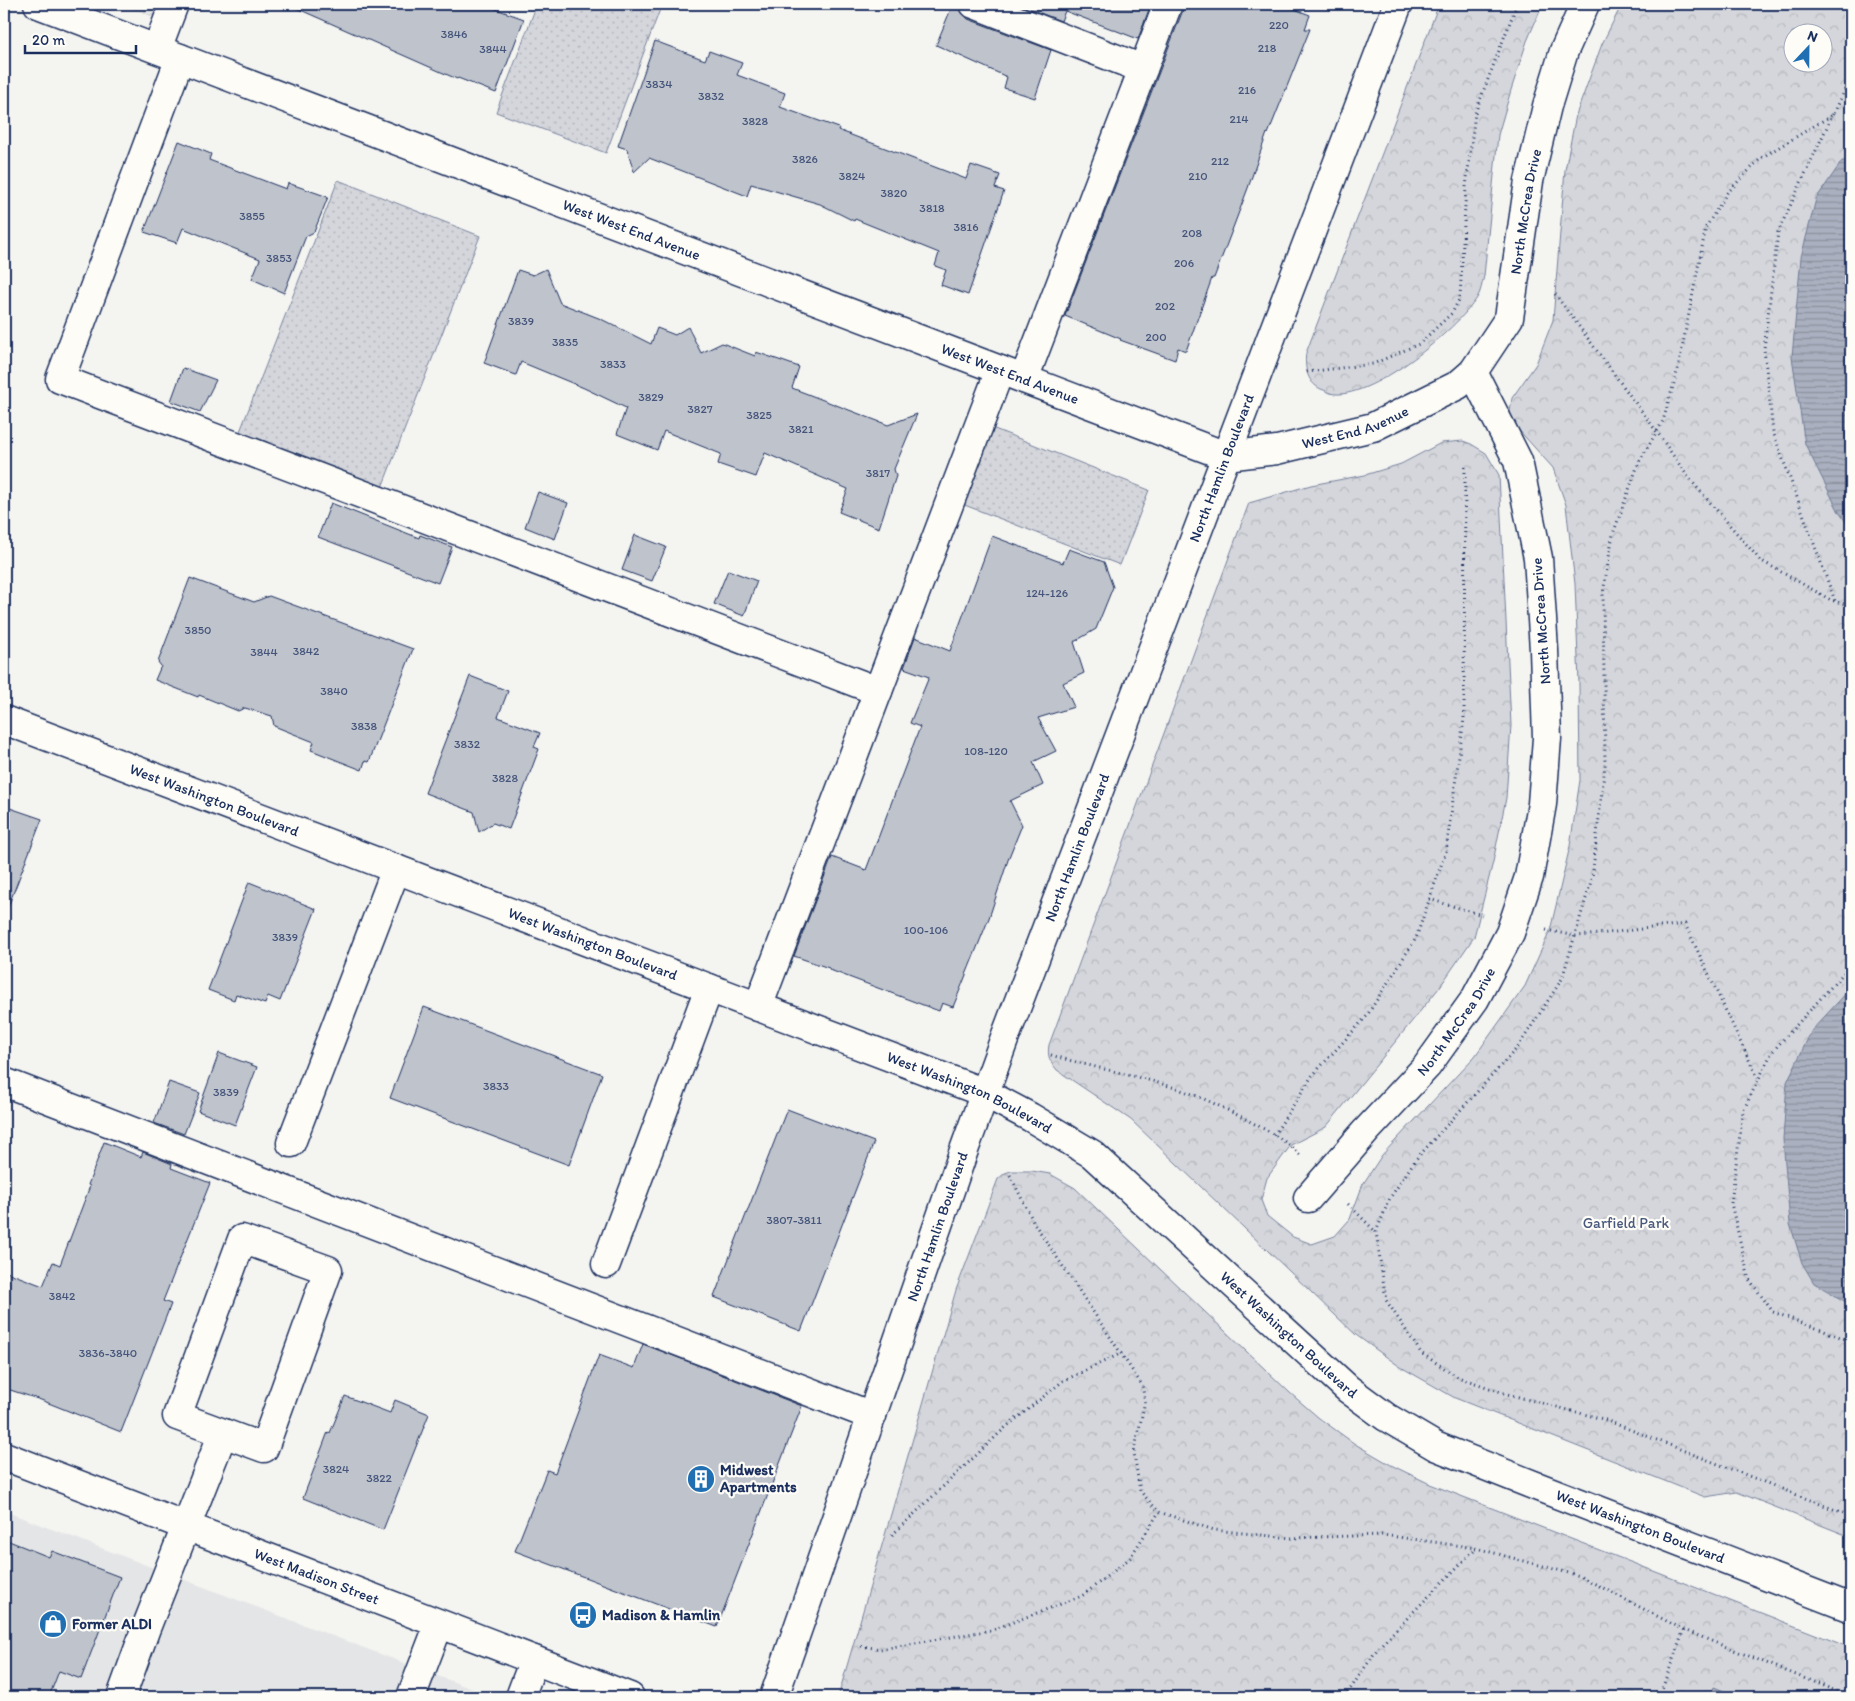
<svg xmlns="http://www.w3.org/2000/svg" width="1855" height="1701" viewBox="0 0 1855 1701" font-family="Itim,sans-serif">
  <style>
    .built { fill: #e4e5e6 }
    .industrial { fill: url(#industrial-grid) }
    .grass { fill: url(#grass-dots); stroke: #78829c }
    .forest { fill: url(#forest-crowns); stroke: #78829c; fill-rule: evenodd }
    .water { fill: url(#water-rules); stroke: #717c98 }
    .building { fill: #bfc3cc; stroke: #1b2f5e }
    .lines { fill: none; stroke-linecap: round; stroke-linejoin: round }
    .minor-casing { stroke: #1b2f5e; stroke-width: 31 }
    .major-casing { stroke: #1b2f5e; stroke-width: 31 }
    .path { stroke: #1b2f5e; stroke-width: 3; stroke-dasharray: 1 4; stroke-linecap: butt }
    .minor { stroke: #fdfcf7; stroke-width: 28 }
    .major { stroke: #fdfcf7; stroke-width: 28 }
    .labels { text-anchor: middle; stroke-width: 4.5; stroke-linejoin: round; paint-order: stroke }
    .number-label { font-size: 12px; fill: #44547a }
    .street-label { font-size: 15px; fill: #1b2f5e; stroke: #fdfcf7 }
    .park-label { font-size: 15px; fill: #49597d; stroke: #fdfcf7 }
    .poi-label { font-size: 15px; font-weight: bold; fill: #1b2f5e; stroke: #fdfcf7; text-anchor: start }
  </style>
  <defs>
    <pattern id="industrial-grid" width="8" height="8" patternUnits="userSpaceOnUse" patternTransform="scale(1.25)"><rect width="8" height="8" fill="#e4e5e6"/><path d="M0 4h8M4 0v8" fill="none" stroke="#c3c5c8"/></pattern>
    <pattern id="grass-dots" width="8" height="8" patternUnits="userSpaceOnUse" patternTransform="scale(1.25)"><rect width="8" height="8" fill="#d4d6db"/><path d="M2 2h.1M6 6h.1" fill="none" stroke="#b5b8be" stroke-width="1.8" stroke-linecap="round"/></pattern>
    <pattern id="forest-crowns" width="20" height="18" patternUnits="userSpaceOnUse" patternTransform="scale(1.25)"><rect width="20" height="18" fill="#d4d6db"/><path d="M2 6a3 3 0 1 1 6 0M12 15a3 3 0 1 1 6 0" fill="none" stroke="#b5b8be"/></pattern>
    <pattern id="water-rules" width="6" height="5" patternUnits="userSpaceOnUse" patternTransform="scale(1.25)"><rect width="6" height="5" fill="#aab0bf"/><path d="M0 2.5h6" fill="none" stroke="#8a909e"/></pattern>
  </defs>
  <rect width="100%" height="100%" fill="#f4f4f1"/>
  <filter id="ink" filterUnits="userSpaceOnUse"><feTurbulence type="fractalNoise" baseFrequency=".02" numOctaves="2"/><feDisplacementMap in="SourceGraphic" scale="10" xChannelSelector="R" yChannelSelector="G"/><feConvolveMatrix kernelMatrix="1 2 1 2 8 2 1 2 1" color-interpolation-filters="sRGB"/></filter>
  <g filter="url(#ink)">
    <polygon class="built" points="4,1511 493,1697 4,1697"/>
    <polygon class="industrial" points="120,4 174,4 167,22"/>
    <g class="grass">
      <polygon points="537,4 662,4 606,153 496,112"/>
      <polygon points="338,180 480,236 381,490 239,434"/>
      <polygon points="992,428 1149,490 1120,565 962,504"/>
    </g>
    <g class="forest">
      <path d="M1439 4H1543L1527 41 1511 90 1498 135 1484 276C1482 283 1481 292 1477 298 1456 330 1375 397 1335 394 1330 394 1325 390 1321 389 1307 383 1304 366 1306 353Z"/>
      <path d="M1622 4H1851V1537L1737 1492 1705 1497 1455 1398 1399 1366 1356 1335 1131 1120 1057 1070C1050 1061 1047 1057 1049 1045L1249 503 1311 485 1365 475 1401 464 1441 443 1463 441 1471 444 1486 453 1499 475 1511 725 1506 798 1493 862 1474 937 1439 988 1326 1127 1291 1145 1267 1178 1261 1200 1267 1216 1293 1237 1312 1244 1335 1236 1350 1219 1363 1184 1382 1155 1475 1056 1525 986 1550 931 1570 846 1580 780 1579 683 1575 584 1566 505 1553 468 1516 427 1510 412 1512 398 1536 364 1553 320 1565 170 1576 115 1602 44ZM1792 32H1822V62H1792Z"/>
      <polygon points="1011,1171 1032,1171 1050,1174 1075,1188 1290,1393 1319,1418 1355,1444 1391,1465 1430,1484 1851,1648 1851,1697 838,1697 956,1290 998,1179 1005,1173"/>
    </g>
    <g class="water">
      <polygon points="1842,161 1851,161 1851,529 1839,512 1805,444 1792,357 1801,257 1816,199"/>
      <polygon points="1851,988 1851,1305 1814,1283 1802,1263 1790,1224 1783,1139 1787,1082 1812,1030"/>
      <polygon points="1714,1687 1739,1697 1710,1697"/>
    </g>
    <g class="building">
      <polygon points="287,4 482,4 524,19 496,93 458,78 457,79"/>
      <polygon points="953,4 959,4 962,13 968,19 1051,50 1035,98 1004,88 1007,77 936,45"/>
      <polygon points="1017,4 1151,4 1138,39 1065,11 1061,21"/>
      <polygon points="1183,4 1281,4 1310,15 1305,29 1310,29 1268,134 1267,133 1248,188 1214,278 1212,278 1186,351 1178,348 1175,360 1120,340 1121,339 1065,316 1183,10"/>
      <polygon points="655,41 705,60 709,51 742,63 737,75 785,93 780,107 839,128 838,130 966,179 971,165 1000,175 995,188 1004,191 968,295 941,285 946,270 935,266 939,253 855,219 854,221 820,204 751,184 747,196 649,158 634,172 627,149 618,146"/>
      <polygon points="179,141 211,154 209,160 286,189 288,183 328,197 314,232 306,236 284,293 252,279 260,259 183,228 177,243 144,232"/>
      <polygon points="546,269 560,303 601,319 651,344 657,328 675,335 688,327 701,353 722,343 755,356 756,352 799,367 792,388 888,425 917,414 894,469 896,476 879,528 839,512 848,489 765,453 756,477 718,464 721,454 664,431 657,450 617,434 626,408 584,388 521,362 516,375 484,363 518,270 533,275"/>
      <polygon points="183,368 216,380 200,412 171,401"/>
      <polygon points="538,492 568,503 555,539 525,527"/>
      <polygon points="331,503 419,538 420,535 452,547 438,583 318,537"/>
      <polygon points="635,535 666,547 652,581 622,570"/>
      <polygon points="992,536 1063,563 1069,549 1104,562 1113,587 1096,629 1074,642 1084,673 1063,683 1074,707 1038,718 1056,751 1033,762 1043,785 1010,801 1022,825 1009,857 989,918 953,1007 942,1003 939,1011 830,970 829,968 794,956 832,857 866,870 920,727 910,723 929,677 904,668 915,637 950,651"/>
      <polygon points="728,570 757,581 744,616 714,604"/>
      <polygon points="190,578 254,602 269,596 413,649 369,762 365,761 362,770 311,750 314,742 274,726 272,716 245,708 238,711 199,695 198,697 155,680 161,666 158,662"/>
      <polygon points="470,676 508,691 498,717 540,733 534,747 539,749 509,829 493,823 479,832 474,812 425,793"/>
      <polygon points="4,806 42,819 6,912 4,912"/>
      <polygon points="249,882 316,909 280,1001 268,996 265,1004 236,994 234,1000 208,990"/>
      <polygon points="424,1007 602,1074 569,1165 390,1098"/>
      <polygon points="219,1053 257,1067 235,1125 198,1111"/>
      <polygon points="169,1082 200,1093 184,1134 154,1123"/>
      <polygon points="787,1109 874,1142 801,1331 714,1297"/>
      <polygon points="104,1142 141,1157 143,1152 172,1164 171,1168 210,1183 163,1301 171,1304 121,1432 41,1400 4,1388 4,1271 43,1286 53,1262 60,1265 90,1186 88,1185"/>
      <polygon points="643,1344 802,1406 717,1627 515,1551 547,1470 555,1473 599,1355 634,1368"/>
      <polygon points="345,1396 390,1413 395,1400 429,1414 383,1530 303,1498 328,1432 330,1433"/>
      <polygon points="4,1539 49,1557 52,1551 120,1577 81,1679 59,1671 49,1697 4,1697"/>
    </g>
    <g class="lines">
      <defs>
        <g id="minor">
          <path id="s1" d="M38 4 1226 456 1277 450 1373 427 1458 385 1473 372"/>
          <polyline points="974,4 1143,69"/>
          <polyline points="157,49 174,4"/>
          <polyline points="180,58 60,379 878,691"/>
          <polyline points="1024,379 1168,4"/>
          <path id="s2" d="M4 720 985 1093 1030 1117 1092 1154 1348 1389 1386 1417 1435 1446 1536 1486 1851 1608"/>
          <polyline points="758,1007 1000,370"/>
          <polyline points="4,1082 872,1416"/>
          <polyline points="291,1143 396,869"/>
          <path id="s3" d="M1308 1198 1366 1131 1427 1066 1475 999 1510 933 1529 877 1542 804 1547 738 1544 650 1538 558 1518 461 1473 372 1509 318 1529 181 1547 106 1564 51 1585 4"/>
          <polygon points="242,1239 328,1270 264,1448 177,1416"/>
          <polyline points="606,1264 709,988"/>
          <polyline points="121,1697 146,1628 223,1433"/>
          <polyline points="411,1697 439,1624"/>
          <polyline points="520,1697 534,1660"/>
          <path id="s4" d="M774 1697 963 1153 1004 1040 1398 4"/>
        </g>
        <g id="major">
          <path id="s5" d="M4 1456 630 1697"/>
        </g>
      </defs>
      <use href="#minor" class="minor-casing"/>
      <use href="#major" class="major-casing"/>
      <g class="path">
        <polyline points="1851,76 1834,114 1761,158 1727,193 1706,227 1678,369 1663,421 1639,462 1613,534 1603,593 1605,765 1592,878 1562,979 1518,1047 1416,1159 1390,1198 1376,1232 1386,1300 1421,1353 1458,1377 1507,1394 1603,1419 1851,1516"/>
        <polyline points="1833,114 1778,232 1764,349 1773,432 1835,601"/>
        <polyline points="1555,294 1657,432 1688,477 1760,560 1831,600 1851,606"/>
        <polyline points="1307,372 1373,364 1419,344 1452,313 1460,298 1466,187 1475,113 1517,4"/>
        <polyline points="1429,899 1482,915"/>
        <polyline points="1546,930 1575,936 1590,935 1685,924 1758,1079"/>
        <polyline points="1851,965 1772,1052 1743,1111 1731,1203 1749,1279 1773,1312 1851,1341"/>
        <path d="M1051 1055C1097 1069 1148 1077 1192 1094 1212 1102 1232 1112 1251 1122 1270 1132 1287 1141 1302 1157"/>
        <polyline points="1274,1135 1312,1076 1366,1017 1416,938 1446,851 1464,719 1465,464"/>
        <polyline points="1010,1175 1034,1223 1142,1385 1145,1401 1134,1453 1140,1491 1159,1512 1214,1530 1291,1538 1383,1535 1476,1548 1580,1576 1684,1630 1851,1697"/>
        <polyline points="1348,1204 1376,1232"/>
        <polyline points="892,1535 1006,1427 1063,1381 1122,1353"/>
        <polyline points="861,1646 880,1649 992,1630 1082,1596 1130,1558 1159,1512"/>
        <polyline points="1345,1697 1378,1648 1476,1548"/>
        <polyline points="1659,1697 1684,1630"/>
      </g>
      <use href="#minor" class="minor"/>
      <use href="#major" class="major"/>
    </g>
  </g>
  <defs>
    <symbol id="building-disc" viewBox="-11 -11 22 22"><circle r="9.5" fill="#1f6fb2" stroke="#fdfcf7"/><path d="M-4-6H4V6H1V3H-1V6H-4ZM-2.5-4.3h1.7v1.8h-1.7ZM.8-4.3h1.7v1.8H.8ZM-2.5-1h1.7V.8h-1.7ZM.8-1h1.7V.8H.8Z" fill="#fff"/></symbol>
    <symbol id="bus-disc" viewBox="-11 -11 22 22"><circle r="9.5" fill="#1f6fb2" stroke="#fdfcf7"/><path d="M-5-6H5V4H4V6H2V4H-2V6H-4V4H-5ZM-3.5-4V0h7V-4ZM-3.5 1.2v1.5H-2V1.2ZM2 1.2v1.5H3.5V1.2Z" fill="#fff"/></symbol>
    <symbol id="shop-disc" viewBox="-11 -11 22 22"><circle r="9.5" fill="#1f6fb2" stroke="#fdfcf7"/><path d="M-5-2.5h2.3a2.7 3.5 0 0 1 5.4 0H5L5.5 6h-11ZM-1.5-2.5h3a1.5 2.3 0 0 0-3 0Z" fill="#fff"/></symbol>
  </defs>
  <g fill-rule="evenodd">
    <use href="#building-disc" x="685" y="1463" width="32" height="32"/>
    <use href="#bus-disc" x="567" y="1599" width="32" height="32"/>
    <use href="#shop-disc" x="37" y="1608" width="32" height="32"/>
  </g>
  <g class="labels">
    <g class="number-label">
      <text x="1279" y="29">220</text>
      <text x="454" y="38">3846</text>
      <text x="1267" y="52">218</text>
      <text x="493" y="53">3844</text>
      <text x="659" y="88">3834</text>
      <text x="1247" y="94">216</text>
      <text x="711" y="100">3832</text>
      <text x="1239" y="123">214</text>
      <text x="755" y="125">3828</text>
      <text x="805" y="163">3826</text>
      <text x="1220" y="165">212</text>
      <text x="852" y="180">3824</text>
      <text x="1198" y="180">210</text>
      <text x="894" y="197">3820</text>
      <text x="932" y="212">3818</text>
      <text x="252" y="220">3855</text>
      <text x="966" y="231">3816</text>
      <text x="1192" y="237">208</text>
      <text x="279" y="262">3853</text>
      <text x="1184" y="267">206</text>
      <text x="1165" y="310">202</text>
      <text x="521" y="325">3839</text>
      <text x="1156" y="341">200</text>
      <text x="565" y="346">3835</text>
      <text x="613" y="368">3833</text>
      <text x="651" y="401">3829</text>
      <text x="700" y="413">3827</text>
      <text x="759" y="419">3825</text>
      <text x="801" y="433">3821</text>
      <text x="878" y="477">3817</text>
      <text x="1047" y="597">124-126</text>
      <text x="198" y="634">3850</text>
      <text x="306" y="655">3842</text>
      <text x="264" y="656">3844</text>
      <text x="334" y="695">3840</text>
      <text x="364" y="730">3838</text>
      <text x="467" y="748">3832</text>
      <text x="986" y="755">108-120</text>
      <text x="505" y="782">3828</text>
      <text x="926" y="934">100-106</text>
      <text x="285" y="941">3839</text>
      <text x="496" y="1090">3833</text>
      <text x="226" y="1096">3839</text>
      <text x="794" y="1224">3807-3811</text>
      <text x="62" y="1300">3842</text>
      <text x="108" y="1357">3836-3840</text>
      <text x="336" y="1473">3824</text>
      <text x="379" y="1482">3822</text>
    </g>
    <g class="street-label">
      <text dy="5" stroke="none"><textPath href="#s3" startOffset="1086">North McCrea Drive</textPath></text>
      <text dy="5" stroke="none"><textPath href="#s1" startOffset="635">West West End Avenue</textPath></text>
      <text dy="5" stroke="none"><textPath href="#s1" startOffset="1040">West West End Avenue</textPath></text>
      <text dy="5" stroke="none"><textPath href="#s1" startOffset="1404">West End Avenue</textPath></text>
      <text dy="5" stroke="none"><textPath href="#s4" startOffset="1308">North Hamlin Boulevard</textPath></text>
      <text transform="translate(1541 621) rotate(-94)" y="5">North McCrea Drive</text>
      <text dy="5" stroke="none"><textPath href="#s2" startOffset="225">West Washington Boulevard</textPath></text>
      <text dy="5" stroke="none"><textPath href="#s4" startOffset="902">North Hamlin Boulevard</textPath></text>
      <text dy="5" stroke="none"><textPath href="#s2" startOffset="630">West Washington Boulevard</textPath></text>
      <text dy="5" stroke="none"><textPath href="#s3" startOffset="231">North McCrea Drive</textPath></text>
      <text dy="5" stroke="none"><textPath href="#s2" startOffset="1035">West Washington Boulevard</textPath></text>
      <text dy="5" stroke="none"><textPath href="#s4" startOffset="498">North Hamlin Boulevard</textPath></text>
      <text dy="5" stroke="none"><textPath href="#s2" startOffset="1440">West Washington Boulevard</textPath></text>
      <text dy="5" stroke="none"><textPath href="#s2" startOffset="1845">West Washington Boulevard</textPath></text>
      <text dy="5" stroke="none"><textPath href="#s5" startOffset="335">West Madison Street</textPath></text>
    </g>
    <g class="park-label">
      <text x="1626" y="1228">Garfield Park</text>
    </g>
    <g class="poi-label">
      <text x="720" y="1475">Midwest<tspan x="720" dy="17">Apartments</tspan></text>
      <text x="602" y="1620">Madison &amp; Hamlin</text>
      <text x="72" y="1629">Former ALDI</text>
    </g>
  </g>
  <rect width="1855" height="1701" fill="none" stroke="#fdfcf7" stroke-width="20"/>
  <rect x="10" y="10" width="1835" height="1681" fill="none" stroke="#1b2f5e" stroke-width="2" filter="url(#ink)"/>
  <g transform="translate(1808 48) rotate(22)"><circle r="24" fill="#fdfcf7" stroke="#a3aaba"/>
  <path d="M0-4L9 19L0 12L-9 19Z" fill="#1f6fb2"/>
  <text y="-8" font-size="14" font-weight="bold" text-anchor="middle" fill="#1b2f5e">N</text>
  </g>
  <path d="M25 45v8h111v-8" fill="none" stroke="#1b2f5e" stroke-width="2.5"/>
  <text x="32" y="45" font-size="15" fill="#1b2f5e" stroke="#fdfcf7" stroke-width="4" paint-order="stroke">20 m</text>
</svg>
